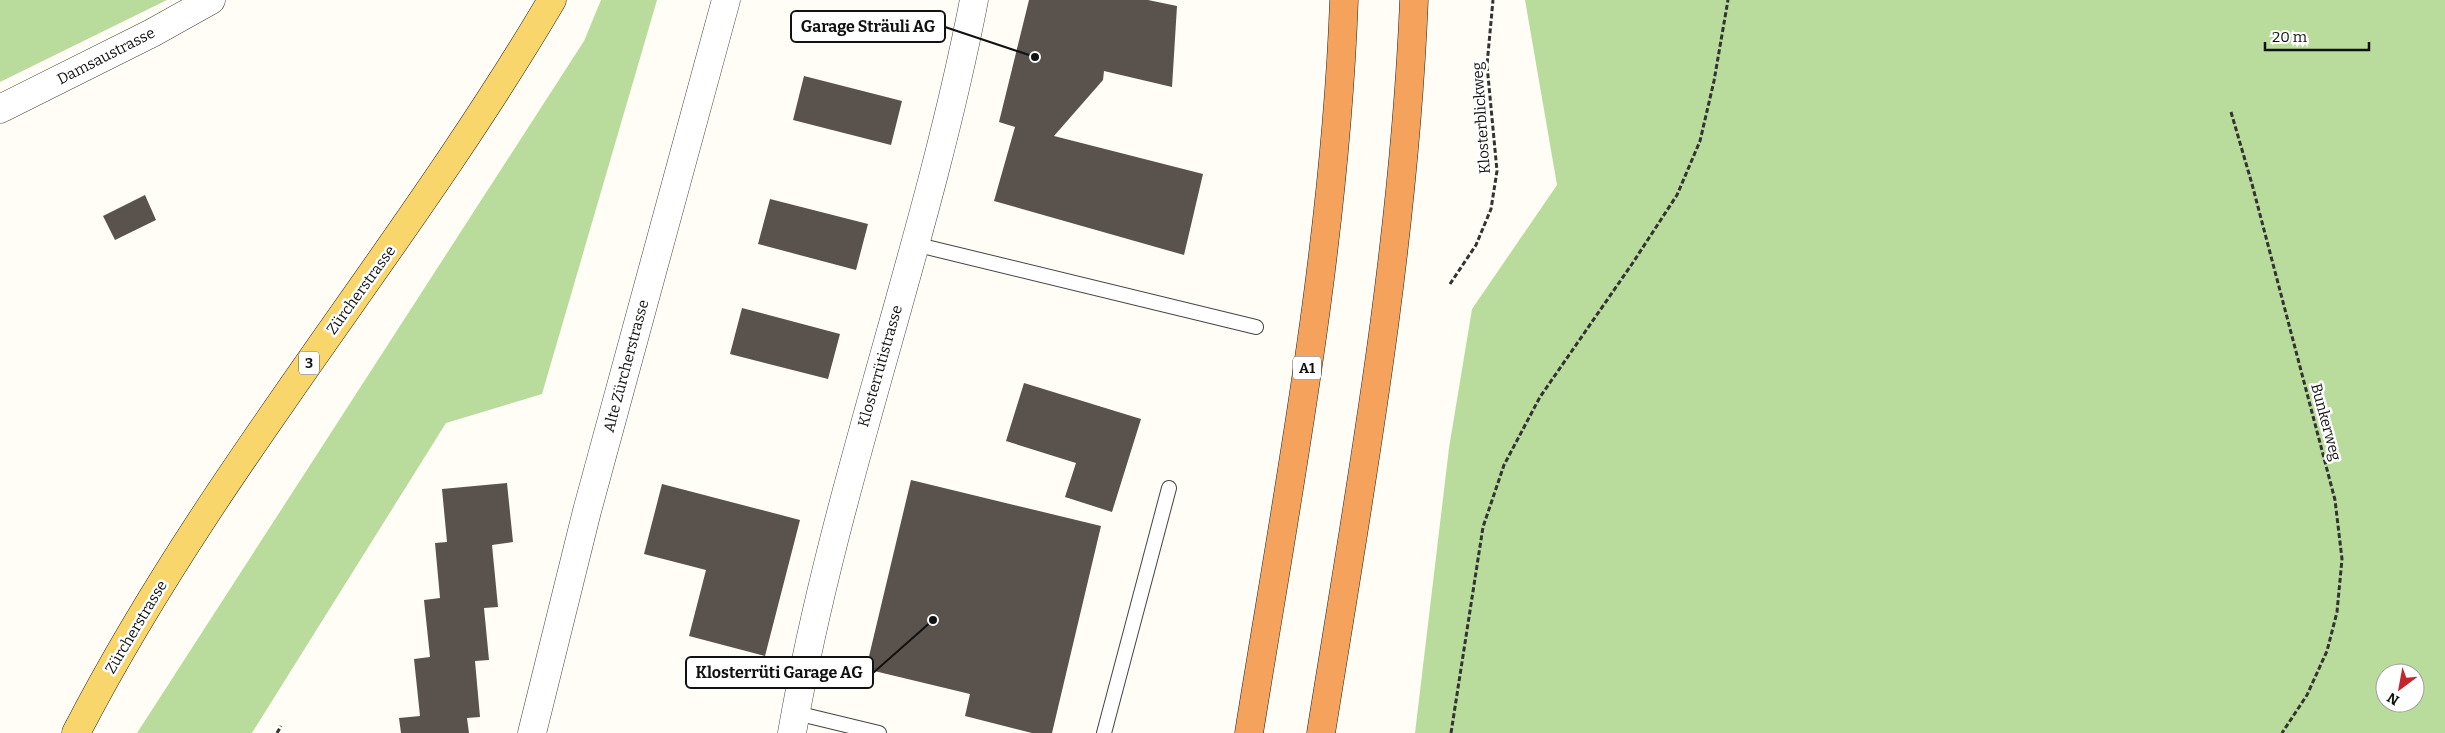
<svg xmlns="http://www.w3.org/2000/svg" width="2445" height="733" viewBox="0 0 2445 733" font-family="Bitter,serif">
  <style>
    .forest { fill: #b9dc9c; fill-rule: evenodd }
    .building { fill: #5a524d }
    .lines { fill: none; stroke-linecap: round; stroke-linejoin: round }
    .lane-casing { stroke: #444; stroke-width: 16 }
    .street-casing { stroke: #444; stroke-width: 29 }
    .primary-casing { stroke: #222; stroke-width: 29 }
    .highway-casing { stroke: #222; stroke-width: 29 }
    .path { stroke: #333; stroke-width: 3; stroke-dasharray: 5 2.5; stroke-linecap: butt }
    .lane { stroke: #fff; stroke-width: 14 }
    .street { stroke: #fff; stroke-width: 28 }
    .primary { stroke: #f9d66b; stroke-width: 28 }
    .highway { stroke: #f5a25d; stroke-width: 28 }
    .labels { text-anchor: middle; stroke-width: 5; stroke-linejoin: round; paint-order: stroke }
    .shield { fill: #fff; stroke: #585858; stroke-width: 1 }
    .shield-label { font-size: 14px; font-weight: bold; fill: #111 }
    .street-label { font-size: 15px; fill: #111; stroke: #fff }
    .leader { fill: none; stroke: #111; stroke-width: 2 }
    .callout-dot { fill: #111; stroke: #fff; stroke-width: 2 }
    .callout { fill: #fff; stroke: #111; stroke-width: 2 }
    .callout-label { font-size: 16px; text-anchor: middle; font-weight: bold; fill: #111 }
  </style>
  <rect width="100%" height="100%" fill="#fffdf5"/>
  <g class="forest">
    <polygon points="0,0 167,0 0,82"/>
    <polygon points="601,0 657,0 542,394 446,423 252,733 137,733 584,41"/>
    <path d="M1525 0H2445V733H1415L1449 448 1472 309 1557 185ZM2385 673H2415V703H2385Z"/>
  </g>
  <g class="building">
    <polygon points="1029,0 1148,0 1177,6 1172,87 1104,71 1103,80 1054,136 1203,174 1184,255 994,201 1015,127 999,122"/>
    <polygon points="804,76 902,101 891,145 793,120"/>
    <polygon points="145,195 156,220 115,240 103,216"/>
    <polygon points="770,199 868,224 856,270 758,244"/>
    <polygon points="742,308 840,334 828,379 730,354"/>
    <polygon points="1024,383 1141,419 1112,512 1065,497 1076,463 1006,441"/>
    <polygon points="911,480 1101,526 1052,733 1032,733 965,716 970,694 866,669"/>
    <polygon points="507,483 513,542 492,545 498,607 484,608 489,660 475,661 480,717 467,718 469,733 401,733 399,718 420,716 414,659 430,657 424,600 440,598 435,543 447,542 442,489"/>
    <polygon points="662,484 800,520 765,656 689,636 706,570 644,554"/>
  </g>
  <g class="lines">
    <defs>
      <g id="lane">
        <polyline points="914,244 1256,327"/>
        <polyline points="796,713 879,733"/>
        <polyline points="1104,733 1169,488"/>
      </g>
      <g id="street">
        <polyline points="0,109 152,33 211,0"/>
        <polyline points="532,733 587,511 726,0"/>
        <path d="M792 733C835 485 926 247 974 0"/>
      </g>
      <path id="primary" d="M76 733C210 473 404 251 552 0"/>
      <g id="highway">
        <path d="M1249 733C1288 490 1335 246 1344 0"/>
        <path d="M1321 733C1360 490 1404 246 1414 0"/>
      </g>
    </defs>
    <use href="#lane" class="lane-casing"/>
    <use href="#street" class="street-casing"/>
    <use href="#primary" class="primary-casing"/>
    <use href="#highway" class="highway-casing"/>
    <g class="path">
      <polyline points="2231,112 2252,184 2335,500 2342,559 2337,612 2327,651 2307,695 2282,733"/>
      <polyline points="1450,284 1476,245 1491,209 1497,171 1487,65 1493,0"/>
      <polyline points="277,733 281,726"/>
      <polyline points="1451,733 1483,527 1504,465 1540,397 1632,264 1677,195 1700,141 1714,81 1728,0"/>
    </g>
    <use href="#lane" class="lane"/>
    <use href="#street" class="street"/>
    <use href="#primary" class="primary"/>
    <use href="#highway" class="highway"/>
  </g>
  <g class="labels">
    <g class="shield">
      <rect x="299" y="351.5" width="20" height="23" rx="4"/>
      <rect x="1293" y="356.5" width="28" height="23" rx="4"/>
    </g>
    <g class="shield-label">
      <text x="309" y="368">3</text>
      <text x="1307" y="373">A1</text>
    </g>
    <g class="street-label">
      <text transform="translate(106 56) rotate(-27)" y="5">Damsaustrasse</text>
      <text transform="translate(1481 118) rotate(-94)" y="5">Klosterblickweg</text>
      <text transform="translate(361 290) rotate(-54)" y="5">Zürcherstrasse</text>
      <text transform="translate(626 366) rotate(-75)" y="5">Alte Zürcherstrasse</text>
      <text transform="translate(880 366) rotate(-74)" y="5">Klosterrütistrasse</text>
      <text transform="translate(2326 422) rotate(75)" y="5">Bunkerweg</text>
      <text transform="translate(136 627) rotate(-59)" y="5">Zürcherstrasse</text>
    </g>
  </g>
  <path class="leader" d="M1035 57L945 27M933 620L873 673"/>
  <g class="callout-dot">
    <circle cx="1035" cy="57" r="5"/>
    <circle cx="933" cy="620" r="5"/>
  </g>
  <g class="callout">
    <rect x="791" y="11" width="154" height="31" rx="5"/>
    <rect x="686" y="657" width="187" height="31" rx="5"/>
  </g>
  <g class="callout-label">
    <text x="868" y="32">Garage Sträuli AG</text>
    <text x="779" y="678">Klosterrüti Garage AG</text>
  </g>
  <g transform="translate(2400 688) rotate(212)"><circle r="24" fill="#ffffff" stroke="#a0a0a0"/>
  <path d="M0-4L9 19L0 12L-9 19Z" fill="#c4262e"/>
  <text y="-8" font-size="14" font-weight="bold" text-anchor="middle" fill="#111111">N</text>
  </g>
  <path d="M2265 42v8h104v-8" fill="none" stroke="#111111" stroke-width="2.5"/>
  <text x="2272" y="42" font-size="15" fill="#111111" stroke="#ffffff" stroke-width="4" paint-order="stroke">20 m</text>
</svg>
